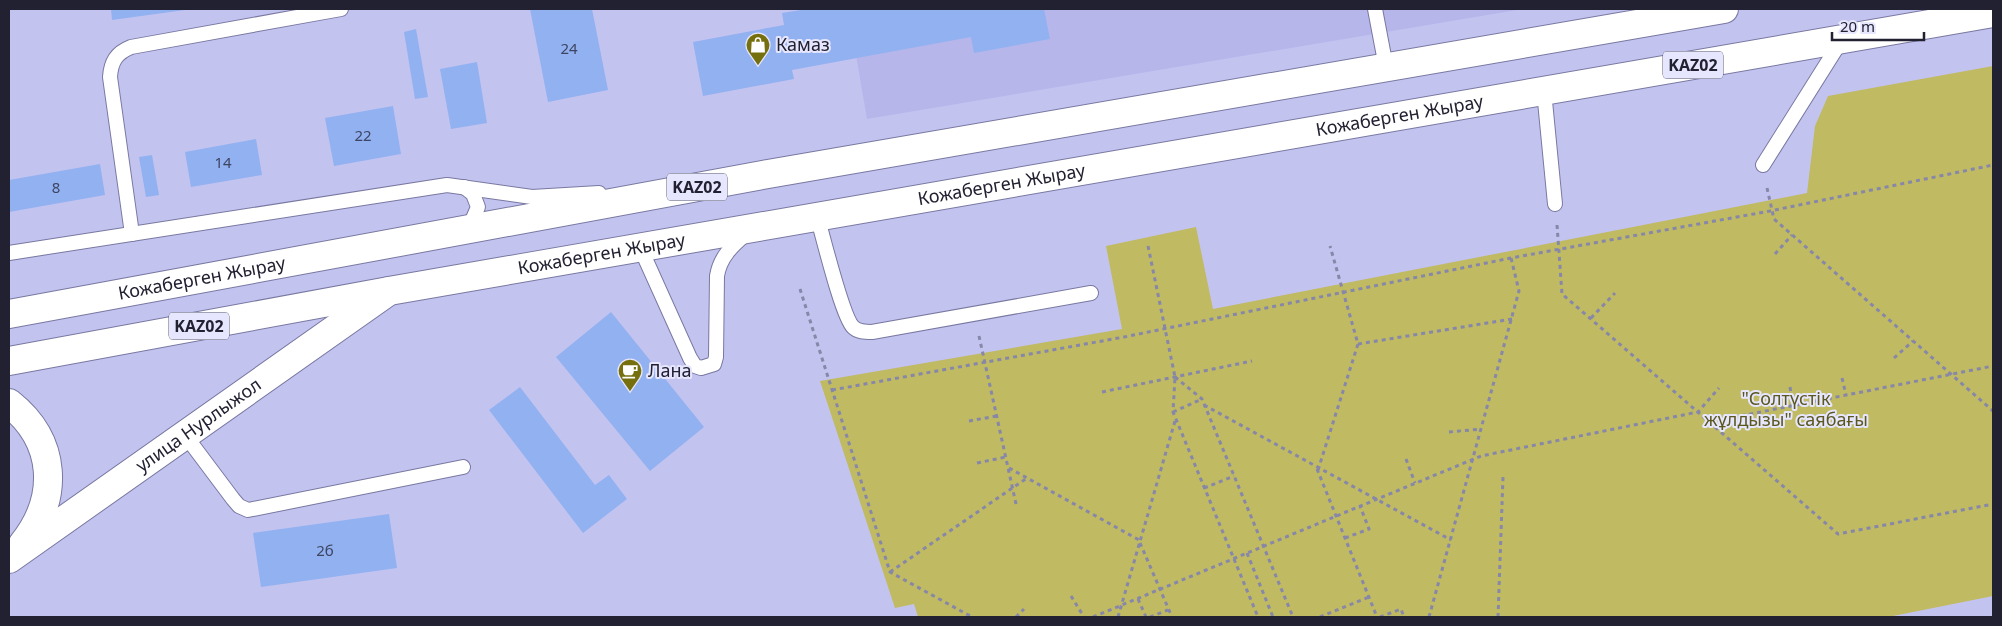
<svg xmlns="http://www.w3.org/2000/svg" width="2002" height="626" viewBox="0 0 2002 626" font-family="'Noto Sans',sans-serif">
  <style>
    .built { fill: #b7b6ea }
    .green { fill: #c0ba62 }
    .building { fill: #92b1f1 }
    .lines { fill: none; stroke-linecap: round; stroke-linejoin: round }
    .service-casing { stroke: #7878a1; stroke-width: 16 }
    .minor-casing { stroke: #7878a1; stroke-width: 30 }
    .trunk-casing { stroke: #7878a1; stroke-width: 30 }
    .path { stroke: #8787a9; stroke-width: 3; stroke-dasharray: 4 4; stroke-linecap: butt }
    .service { stroke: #fff; stroke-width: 14 }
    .minor { stroke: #fff; stroke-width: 28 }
    .trunk { stroke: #fff; stroke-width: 28 }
    .labels { text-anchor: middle; stroke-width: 4; stroke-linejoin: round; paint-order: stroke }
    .number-label { font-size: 15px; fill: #3e4562 }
    .shield { fill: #e6e6fe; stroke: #5d5c6f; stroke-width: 1 }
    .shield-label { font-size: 16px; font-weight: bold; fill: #222132 }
    .poi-label { font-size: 18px; fill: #222132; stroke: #e6e6fe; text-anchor: start }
    .street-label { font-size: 18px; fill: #222132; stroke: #e6e6fe }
    .park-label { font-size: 18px; fill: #5b571d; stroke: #e6e6fe }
  </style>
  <rect width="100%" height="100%" fill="#c3c3f0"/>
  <polygon class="built" points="848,9 1523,9 867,119"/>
  <polygon class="green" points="1993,66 1993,596 1888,617 918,617 914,604 895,608 820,381 1122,329 1106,246 1196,227 1213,309 1807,193 1815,126 1828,96"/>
  <g class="building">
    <polygon points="111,9 185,9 185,10 112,20"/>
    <polygon points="530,9 592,9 608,90 548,102"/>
    <polygon points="807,9 1044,9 1050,39 974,53 971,37 792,70 794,79 703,96 693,42 784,25 782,13"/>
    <polygon points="416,29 428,97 415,99 404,32"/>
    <polygon points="477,62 487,123 451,129 440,69"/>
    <polygon points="393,106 401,154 334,166 325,118"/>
    <polygon points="256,139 262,175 191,187 185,152"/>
    <polygon points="152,155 159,195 146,197 139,157"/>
    <polygon points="100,164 105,195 9,212 9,180"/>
    <polygon points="611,312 704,427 650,471 556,357"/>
    <polygon points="520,387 595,485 609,475 627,499 583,533 489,410"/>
    <polygon points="389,514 397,568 261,587 253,533"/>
  </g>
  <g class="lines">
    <defs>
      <g id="service">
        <polyline points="1375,9 1386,67"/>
        <polyline points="1544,91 1555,204"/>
        <polyline points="1763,165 1841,41"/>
        <path d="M817 216C823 236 842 316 853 327 858 332 865 332 872 332L1091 293"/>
        <polyline points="464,227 472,221 478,207 473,194 464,187"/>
        <path d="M132 234 110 77C111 62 116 53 131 47L341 9"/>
        <path d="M640 247 690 358 695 366 701 368 714 364 716 357 717 276C720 257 732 246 746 234"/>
        <polyline points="9,253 447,185 532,197 599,193"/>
        <polyline points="185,435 233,499 239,506 248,510 463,467"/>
      </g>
      <g id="minor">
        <path d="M9 403C57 441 60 498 22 545"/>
        <path id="s1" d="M9 559 389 291"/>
      </g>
      <g id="trunk">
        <path id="s2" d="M9 314 768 174 1724 9"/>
        <path id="s3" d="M9 361 389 291 1993 13"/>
      </g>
    </defs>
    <use href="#service" class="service-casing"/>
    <use href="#minor" class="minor-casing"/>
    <use href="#trunk" class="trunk-casing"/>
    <g class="path">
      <polyline points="1767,188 1774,219 1993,411"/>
      <polyline points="1557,225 1562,294 1838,534 1993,504"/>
      <polyline points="1148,246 1175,377 1173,412 1258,617"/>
      <polyline points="1775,254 1792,235"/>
      <polyline points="800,289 890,572 972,617"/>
      <polyline points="1591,318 1615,293"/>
      <polyline points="979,336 1016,504"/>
      <polyline points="1358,344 1512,319"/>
      <polyline points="1894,358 1913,341"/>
      <polyline points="1175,377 1202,399 1293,617"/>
      <polyline points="1842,378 1846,395"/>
      <polyline points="1790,387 1793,406"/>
      <polyline points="832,390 1124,337 1511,258 1770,211 1993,165"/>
      <polyline points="1102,392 1252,361"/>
      <polyline points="1204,405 1451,540"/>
      <polyline points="1173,412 1202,399"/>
      <polyline points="969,421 997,416"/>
      <polyline points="1710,422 1993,366"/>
      <polyline points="1449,432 1481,429"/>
      <polyline points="1406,459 1415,483"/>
      <polyline points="977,463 1006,457"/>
      <polyline points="1009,468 1141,541"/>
      <polyline points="1317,469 1377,617"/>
      <polyline points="1318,470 1358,344 1330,246"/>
      <polyline points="1204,488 1234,476"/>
      <polyline points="1345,538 1369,529 1360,506"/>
      <polyline points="1140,543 1172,617"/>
      <polyline points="1247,553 1273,617"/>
      <polyline points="890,572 1027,478"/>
      <polyline points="1071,596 1084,617"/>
      <polyline points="1138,599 1146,617"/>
      <polyline points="1016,617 1024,609"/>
      <polyline points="1093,617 1481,456 1698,412 1719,388"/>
      <polyline points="1118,617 1175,421"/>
      <polyline points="1150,617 1168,610"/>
      <polyline points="1320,617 1369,597"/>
      <polyline points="1380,617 1401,609 1404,617"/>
      <polyline points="1429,617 1519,291 1511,258"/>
      <polyline points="1498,617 1503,477"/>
    </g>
    <use href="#service" class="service"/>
    <use href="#minor" class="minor"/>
    <use href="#trunk" class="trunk"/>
  </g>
  <defs>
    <symbol id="shop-pin" viewBox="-11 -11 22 30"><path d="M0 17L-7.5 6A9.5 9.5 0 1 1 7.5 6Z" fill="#766f0e" stroke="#e6e6fe"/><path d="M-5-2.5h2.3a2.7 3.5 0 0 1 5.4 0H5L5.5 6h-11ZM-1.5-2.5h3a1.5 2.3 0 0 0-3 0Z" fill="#fff"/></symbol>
    <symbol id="cafe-pin" viewBox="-11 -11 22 30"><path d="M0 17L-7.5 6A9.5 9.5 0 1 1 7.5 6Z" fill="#766f0e" stroke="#e6e6fe"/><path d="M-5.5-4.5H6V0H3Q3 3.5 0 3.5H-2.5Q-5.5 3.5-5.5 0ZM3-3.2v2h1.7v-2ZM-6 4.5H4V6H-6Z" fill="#fff"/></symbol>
  </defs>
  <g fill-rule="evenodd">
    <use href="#shop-pin" x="744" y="31" width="28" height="38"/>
    <use href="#cafe-pin" x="616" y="357" width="28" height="38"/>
  </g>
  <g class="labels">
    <g class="number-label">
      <text x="569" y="54">24</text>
      <text x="363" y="141">22</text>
      <text x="223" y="168">14</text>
      <text x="56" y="193">8</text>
      <text x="325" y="556">2б</text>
    </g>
    <g class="shield">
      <rect x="1663" y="51.5" width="60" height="27" rx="4"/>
      <rect x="667" y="173.5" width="60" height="27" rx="4"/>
      <rect x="169" y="312.5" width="60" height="27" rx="4"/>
    </g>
    <g class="shield-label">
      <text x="1693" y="71">KAZ02</text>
      <text x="697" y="193">KAZ02</text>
      <text x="199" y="332">KAZ02</text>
    </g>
    <g class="poi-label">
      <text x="776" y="51">Камаз</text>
      <text x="648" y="377">Лана</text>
    </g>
    <g class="street-label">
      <text dy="6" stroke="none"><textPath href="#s3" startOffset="1412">Кожаберген Жырау</textPath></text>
      <text dy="6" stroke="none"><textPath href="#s3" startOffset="1008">Кожаберген Жырау</textPath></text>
      <text dy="6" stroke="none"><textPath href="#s3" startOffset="602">Кожаберген Жырау</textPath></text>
      <text dy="6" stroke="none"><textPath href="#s2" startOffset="196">Кожаберген Жырау</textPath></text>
      <text dy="6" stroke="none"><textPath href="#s1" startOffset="232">улица Нурлыжол</textPath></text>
    </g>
    <g class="park-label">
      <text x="1786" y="405">"Солтүстік<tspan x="1786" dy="21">жұлдызы" саябағы</tspan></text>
    </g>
  </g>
  <rect width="2002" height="626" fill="none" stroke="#222132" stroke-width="20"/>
  <path d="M1832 32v8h92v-8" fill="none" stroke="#222132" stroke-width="2.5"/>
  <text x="1840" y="32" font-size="15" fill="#222132" stroke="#e6e6fe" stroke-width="4" paint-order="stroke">20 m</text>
</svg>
